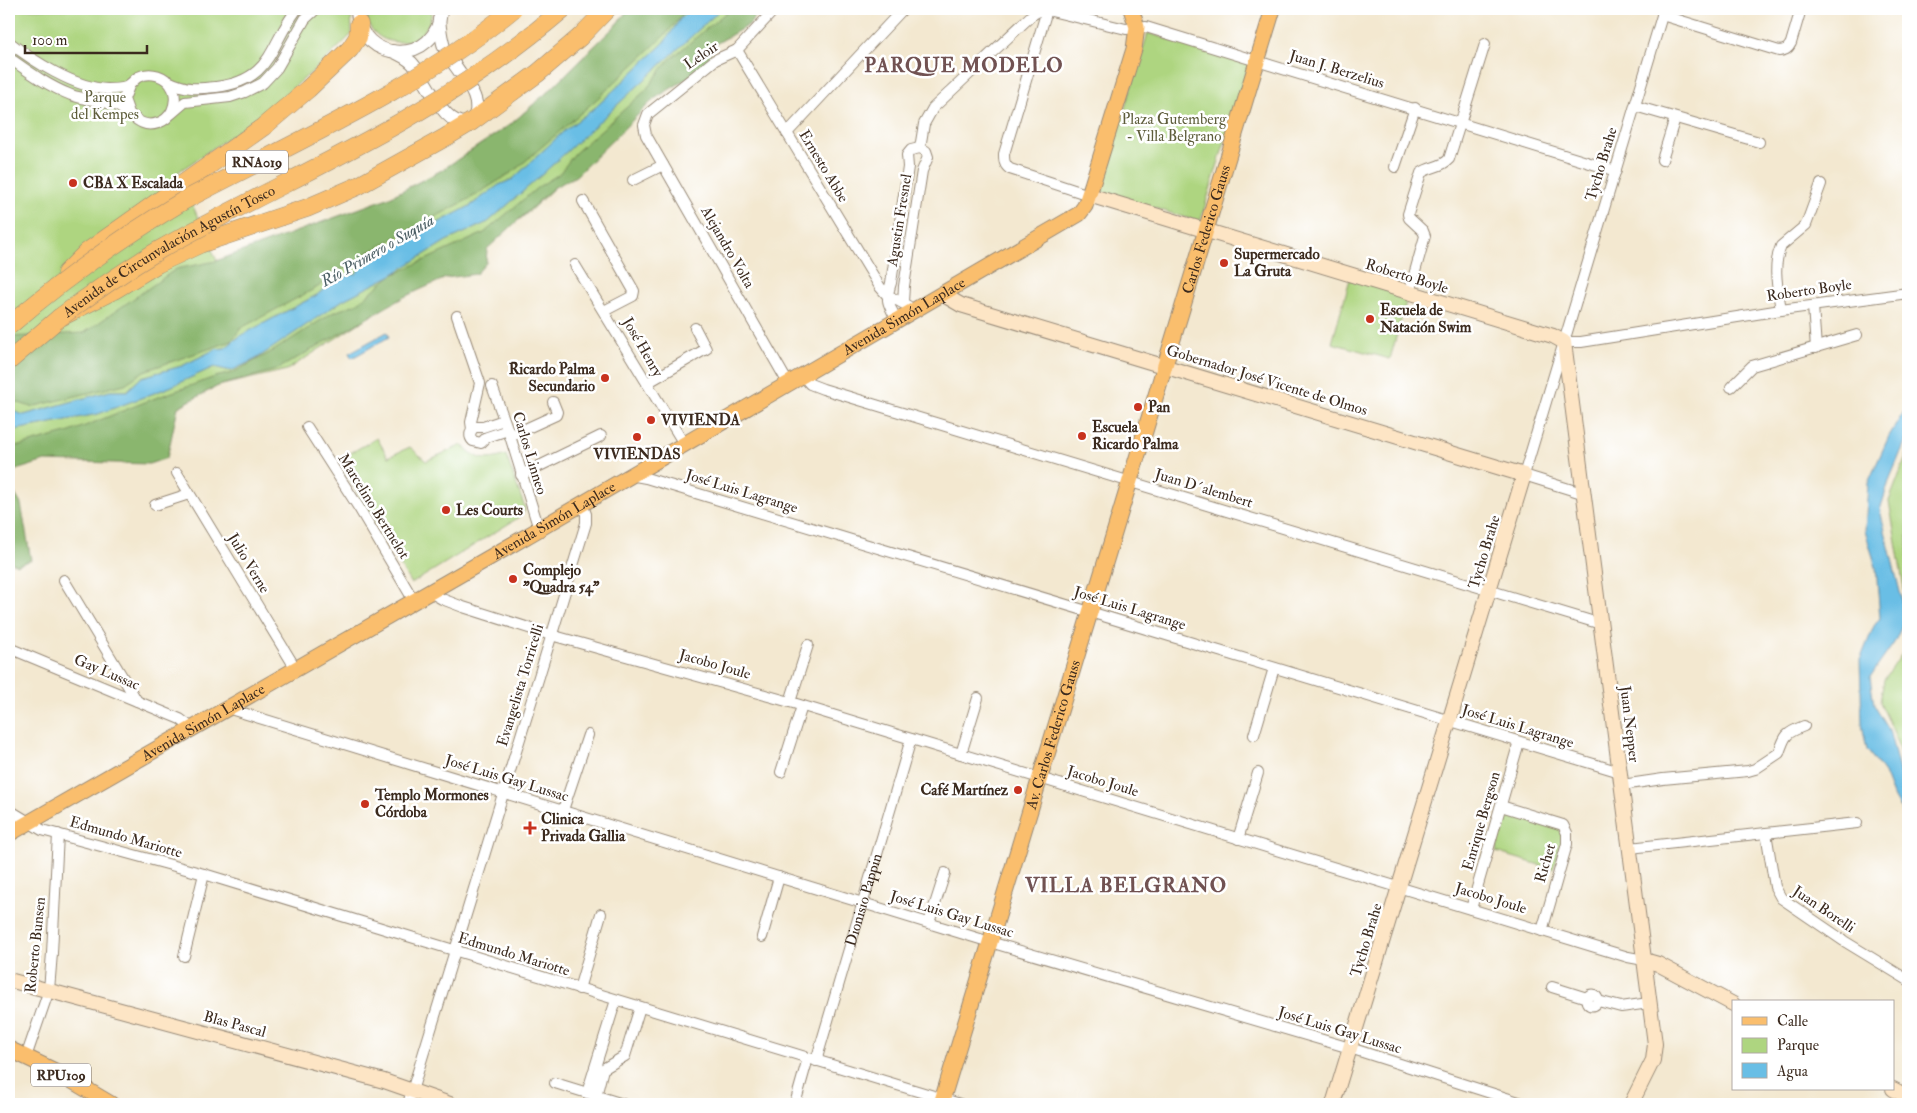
<svg xmlns="http://www.w3.org/2000/svg" width="1917" height="1113" viewBox="0 0 1917 1113" font-family="'IM FELL Double Pica',serif">
  <style>
    .green { fill: #aed580; stroke: #74804f }
    .forest { fill: #8ab66e; stroke: #627046 }
    .water { fill: #69bee5; stroke: #527482 }
    .lines { fill: none; stroke-linecap: round; stroke-linejoin: round }
    .minor-casing { stroke: #978977; stroke-width: 12 }
    .tertiary-casing { stroke: #978977; stroke-width: 14 }
    .secondary-casing { stroke: #978977; stroke-width: 16 }
    .primary-casing { stroke: #978977; stroke-width: 17 }
    .motorway-casing { stroke: #978977; stroke-width: 19 }
    .minor { stroke: #fff; stroke-width: 10 }
    .tertiary { stroke: #fff; stroke-width: 12 }
    .secondary { stroke: #fde5c5; stroke-width: 14 }
    .primary { stroke: #fabe6d; stroke-width: 15 }
    .motorway { stroke: #fabe6d; stroke-width: 18 }
    .motorway-bridge-casing { stroke: #978977; stroke-width: 19; stroke-linecap: butt }
    .motorway-bridge { stroke: #fabe6d; stroke-width: 18 }
    .poi-dot { fill: #c8321e; stroke: #fff; stroke-width: 2 }
    .labels { text-anchor: middle; stroke-width: 5; stroke-linejoin: round; paint-order: stroke }
    .shield { fill: #fff; stroke: #766a62; stroke-width: 1 }
    .shield-label { font-size: 14px; font-weight: bold; fill: #3b2a1e }
    .street-label { font-size: 15px; fill: #3b2a1e; stroke: #fff }
    .park-label { font-size: 15px; fill: #5e5d3b; stroke: #fff }
    .poi-label { font-size: 15px; font-weight: bold; fill: #3b2a1e; stroke: #fff; text-anchor: start }
    .water-label { font-size: 16px; font-style: italic; fill: #4b5e64; stroke: #fff }
    .district-label { font-size: 20px; font-weight: bold; letter-spacing: 1px; fill: #715252; stroke: #fff }
  </style>
  <rect width="100%" height="100%" fill="#fff"/>
  <filter id="ink" filterUnits="userSpaceOnUse"><feTurbulence type="fractalNoise" baseFrequency=".02" numOctaves="2"/><feDisplacementMap in="SourceGraphic" scale="10" xChannelSelector="R" yChannelSelector="G"/><feConvolveMatrix kernelMatrix="1 2 1 2 8 2 1 2 1" color-interpolation-filters="sRGB"/></filter>
  <filter id="wash" filterUnits="userSpaceOnUse"><feTurbulence type="fractalNoise" baseFrequency=".0096" numOctaves="4" result="noise"/><feDisplacementMap in="SourceGraphic" scale="20" xChannelSelector="R" yChannelSelector="G"/><feGaussianBlur stdDeviation="1.12" result="paint"/><feColorMatrix in="noise" values="0 0 0 0 0 0 0 0 0 0 0 0 0 0 0 0 0 1.4 0 .05"/><feComposite in="paint" operator="in"/></filter>
  <g filter="url(#wash)">
    <rect width="100%" height="100%" fill="#f3e8d0"/>
    <g class="green">
      <path d="M9 9H351L352 34C300 87 240 131 178 172L217 261 388 198 442 170 511 124 551 89 614 27 629 9H690L680 19 664 43 596 107 565 130 513 179 499 185 470 206 364 262 356 274 337 278 317 295 240 336 225 348 216 349 182 366 142 377 127 391H110L24 415 9 410Z"/>
      <path d="M366 9H432C430 54 365 52 366 9Z"/>
      <polygon points="721,9 745,9 523,217 287,370 218,386 178,407 9,450 9,431 98,414 170,387 214,367 231,371 256,359 343,300 390,276 446,241 488,222 536,180"/>
      <polygon points="1148,33 1249,64 1200,222 1099,191"/>
      <polygon points="1350,279 1408,295 1390,359 1332,343"/>
      <path d="M377 438 388 457 410 447 426 461 462 445C478 460 485 462 506 455L525 508 524 512 518 518 411 584 338 460Z"/>
      <polygon points="1908,452 1908,612 1889,501"/>
      <polygon points="1908,645 1908,772 1905,769 1894,733 1880,702 1884,680"/>
      <polygon points="1505,814 1559,828 1563,838 1553,869 1496,852"/>
    </g>
    <g class="forest">
      <polygon points="629,9 687,9 665,35 597,99 514,171 471,198 365,254 357,266 339,270 318,287 241,328 232,341 144,371 125,384 31,407 16,402 9,403 9,337 84,333 176,269 216,261 388,198 442,170 511,124 551,89 614,27"/>
      <polygon points="730,9 759,9 750,24 714,45 704,68 654,99 576,176 553,188 487,249 486,263 476,274 446,278 404,297 276,370 218,386 178,407 167,458 149,464 45,461 16,470 9,479 9,444 19,446 70,432 150,400 215,377 232,373 273,351 332,313 358,303 390,276 484,233 538,187 559,174 575,153 645,91 668,61"/>
      <polygon points="9,484 21,504 31,560 17,565 9,561"/>
    </g>
    <g class="water">
      <polygon points="690,9 721,9 536,180 488,222 446,241 390,276 343,300 256,359 231,371 214,367 170,387 98,414 9,431 9,410 24,415 110,391 127,391 142,377 182,366 216,349 225,348 240,336 317,295 337,278 356,274 364,262 470,206 499,185 513,179 565,130 596,107 664,43 680,19"/>
      <polygon points="387,332 389,337 352,358 349,353"/>
      <polygon points="1908,405 1908,435 1890,478 1880,510 1901,596 1903,624 1894,643 1870,677 1874,705 1889,730 1900,774 1908,782 1908,822 1894,798 1884,773 1867,750 1862,724 1860,660 1874,626 1880,618 1876,567 1865,531 1868,483 1889,436"/>
    </g>
  </g>
  <g filter="url(#ink)">
    <g class="lines">
      <defs>
        <g id="minor">
          <polyline points="775,9 737,50 715,60 648,114 644,125 646,135 788,383"/>
          <path d="M1047 10 1004 154C1004 160 1004 165 1010 169L1089 195"/>
          <path d="M1662 15 1779 51C1786 50 1788 49 1791 43L1801 9"/>
          <path d="M9 42C33 61 75 88 107 89 113 89 121 89 126 87 131 85 133 80 138 77 150 71 167 75 173 89 176 96 175 104 172 111 169 117 164 121 158 123 139 130 131 111 115 105 101 100 85 100 71 95 48 86 29 72 9 58"/>
          <polyline points="737,50 880,287 887,295 908,306"/>
          <path d="M168 81C187 90 196 89 216 87 273 80 268 47 297 9"/>
          <polyline points="1635,106 1759,142"/>
          <polyline points="129,113 124,99 130,84"/>
          <polyline points="171,114 185,102 230,97 245,92 263,83 277,68 305,19 316,9"/>
          <polyline points="787,133 903,9"/>
          <polyline points="920,148 924,124 933,108 1032,15 1039,11 1047,10 1126,29 1146,27 1616,171"/>
          <polyline points="1662,160 1675,118"/>
          <polyline points="1395,167 1415,108"/>
          <polyline points="633,180 663,165"/>
          <polyline points="583,201 634,291 633,296 604,311"/>
          <polyline points="575,265 684,444"/>
          <path d="M1409 293 1425 236 1423 231 1409 218 1408 214 1421 173C1430 166 1441 168 1449 159L1485 44"/>
          <polyline points="1813,306 1816,348"/>
          <path d="M1781 310C1778 289 1772 267 1781 246L1806 225 1821 184"/>
          <polyline points="457,316 480,383 471,422 472,429"/>
          <path d="M897 320C888 304 885 301 891 283L908 167 907 155 911 150 920 148 926 151 928 157 922 171 904 286 903 302"/>
          <polyline points="1564,342 1581,342 1781,310 1908,293"/>
          <polyline points="802,375 810,384 823,389 1601,624"/>
          <polyline points="647,383 706,349 695,328"/>
          <polyline points="492,386 510,436 539,529"/>
          <polyline points="1731,387 1752,366 1857,335"/>
          <path d="M504 420 483 427H475C469 431 469 437 473 441L481 443 487 437 508 430"/>
          <polyline points="307,427 359,508 414,601"/>
          <polyline points="510,436 556,415 557,412 553,402"/>
          <polyline points="177,473 296,669"/>
          <polyline points="521,475 601,436"/>
          <polyline points="630,475 646,478 1620,772"/>
          <polyline points="1585,494 1524,475 1664,9"/>
          <polyline points="155,505 189,494"/>
          <polyline points="64,580 137,701"/>
          <polyline points="430,592 442,599 463,607 551,635 790,702 1628,957 1644,960"/>
          <polyline points="9,648 180,719 192,728"/>
          <polyline points="790,702 808,645"/>
          <polyline points="227,708 990,942 1350,1048 1525,1104"/>
          <polyline points="1254,735 1274,668"/>
          <polyline points="961,754 978,698"/>
          <polyline points="781,772 802,706"/>
          <path d="M1622 785 1663 779 1748 771 1755 769 1779 753C1785 735 1786 733 1804 726"/>
          <polyline points="1501,806 1563,825 1567,833 1567,844 1542,931"/>
          <polyline points="9,810 42,830 204,874 960,1104"/>
          <polyline points="563,810 588,735"/>
          <polyline points="1766,833 1775,887 1781,898 1844,941 1908,980"/>
          <polyline points="1238,839 1258,773"/>
          <polyline points="1630,848 1857,823"/>
          <polyline points="1471,909 1519,742"/>
          <polyline points="929,923 945,873"/>
          <polyline points="762,937 779,877"/>
          <polyline points="184,956 204,874"/>
          <polyline points="1552,987 1587,998"/>
          <polyline points="579,989 601,914"/>
          <circle cx="1592" cy="1000" r="5.5"/>
          <polyline points="1598,1001 1621,1007 1649,1003"/>
          <polyline points="26,1057 49,990 52,953 58,834"/>
          <path id="s1" d="M816 1061 911 739"/>
          <polyline points="555,1083 623,1104"/>
          <polyline points="587,1093 616,1000"/>
          <polyline points="596,1096 603,1069 625,1056 640,1007"/>
          <polyline points="408,1104 586,523 586,514 582,504"/>
          <polyline points="795,1104 808,1058"/>
        </g>
        <g id="tertiary">
          <path d="M357 9C358 65 439 67 441 9"/>
          <path d="M392 51C399 54 406 57 412 63 428 80 444 131 471 122 490 101 455 70 445 50 441 39 440 30 439 19"/>
        </g>
        <g id="secondary">
          <polyline points="1089,195 1553,336 1564,342 1655,1044 1653,1060 1631,1104"/>
          <polyline points="942,294 961,305 1524,475 1333,1104"/>
          <polyline points="1644,960 1658,964 1733,1004"/>
          <polyline points="9,980 384,1081 450,1104"/>
          <polyline points="1893,1089 1908,1097"/>
        </g>
        <g id="primary">
          <path id="s2" d="M9 834 534 532 1079 214 1085 206 1092 185 1134 49 1137 27 1131 9"/>
          <polyline points="9,1049 57,1072 111,1104"/>
          <path id="s3" d="M941 1104 1273 9"/>
        </g>
        <g id="motorway">
          <polyline points="66,273 87,252 263,127 308,89 350,49 358,37 359,24"/>
          <polyline points="9,361 59,318 114,290 157,264 200,244 307,208 358,186 446,137 471,122 538,73 580,37 607,9"/>
        </g>
      </defs>
      <use href="#minor" class="minor-casing"/>
      <use href="#tertiary" class="tertiary-casing"/>
      <use href="#secondary" class="secondary-casing"/>
      <use href="#primary" class="primary-casing"/>
      <use href="#motorway" class="motorway-casing"/>
      <use href="#minor" class="minor"/>
      <use href="#tertiary" class="tertiary"/>
      <use href="#secondary" class="secondary"/>
      <use href="#primary" class="primary"/>
      <use href="#motorway" class="motorway"/>
      <defs>
        <g id="motorway-bridge">
          <path id="s4" d="M59 318C91 294 124 271 159 250 240 204 325 166 406 119 461 87 514 51 563 9"/>
          <path d="M9 326C63 279 121 238 183 201 294 142 415 90 513 9"/>
        </g>
      </defs>
      <use href="#motorway-bridge" class="motorway-bridge-casing"/>
      <use href="#motorway-bridge" class="motorway-bridge"/>
    </g>
  </g>
  <g class="poi-dot">
    <circle cx="73" cy="183" r="5"/>
    <circle cx="1224" cy="263" r="5"/>
    <circle cx="1370" cy="319" r="5"/>
    <circle cx="605" cy="378" r="5"/>
    <circle cx="1138" cy="407" r="5"/>
    <circle cx="651" cy="420" r="5"/>
    <circle cx="1082" cy="436" r="5"/>
    <circle cx="637" cy="437" r="5"/>
    <circle cx="446" cy="510" r="5"/>
    <circle cx="513" cy="579" r="5"/>
    <circle cx="1018" cy="790" r="5"/>
    <circle cx="365" cy="804" r="5"/>
    <path d="M527.5 820.5h5v5h5v5h-5v5h-5v-5h-5v-5h5z"/>
  </g>
  <g class="labels">
    <g class="shield">
      <rect x="226" y="150.5" width="62" height="23" rx="4"/>
      <rect x="31" y="1063.5" width="60" height="23" rx="4"/>
    </g>
    <g class="shield-label">
      <text x="257" y="167">RNA019</text>
      <text x="61" y="1080">RPU109</text>
    </g>
    <g class="street-label">
      <text transform="translate(701 55) rotate(-34)" y="5">Leloir</text>
      <text transform="translate(1337 69) rotate(17)" y="5">Juan J. Berzelius</text>
      <text transform="translate(1601 164) rotate(-73)" y="5">Tycho Brahe</text>
      <text transform="translate(824 166) rotate(59)" y="5">Ernesto Abbe</text>
      <text transform="translate(899 220) rotate(-81)" y="5">Agustin Fresnel</text>
      <text dy="5" stroke="none"><textPath href="#s3" startOffset="914">Carlos Federico Gauss</textPath></text>
      <text transform="translate(728 247) rotate(60)" y="5">Alejandro Volta</text>
      <text dy="5" stroke="none"><textPath href="#s4" startOffset="129">Avenida de Circunvalación Agustín Tosco</textPath></text>
      <text transform="translate(1407 276) rotate(17)" y="5">Roberto Boyle</text>
      <text transform="translate(1809 290) rotate(-8)" y="5">Roberto Boyle</text>
      <text dy="5" stroke="none"><textPath href="#s2" startOffset="1034">Avenida Simón Laplace</textPath></text>
      <text transform="translate(643 347) rotate(60)" y="5">José Henry</text>
      <text transform="translate(1267 380) rotate(17)" y="5">Gobernador José Vicente de Olmos</text>
      <text transform="translate(530 453) rotate(73)" y="5">Carlos Linneo</text>
      <text transform="translate(1204 488) rotate(17)" y="5">Juan D´alembert</text>
      <text transform="translate(742 491) rotate(17)" y="5">José Luis Lagrange</text>
      <text transform="translate(374 506) rotate(58)" y="5">Marcelino Bertnelot</text>
      <text dy="5" stroke="none"><textPath href="#s2" startOffset="629">Avenida Simón Laplace</textPath></text>
      <text transform="translate(1484 552) rotate(-73)" y="5">Tycho Brahe</text>
      <text transform="translate(249 563) rotate(59)" y="5">Julio Verne</text>
      <text transform="translate(1130 608) rotate(17)" y="5">José Luis Lagrange</text>
      <text transform="translate(715 664) rotate(16)" y="5">Jacobo Joule</text>
      <text transform="translate(107 672) rotate(23)" y="5">Gay Lussac</text>
      <text transform="translate(520 685) rotate(-73)" y="5">Evangelista Torricelli</text>
      <text dy="5" stroke="none"><textPath href="#s2" startOffset="224">Avenida Simón Laplace</textPath></text>
      <text transform="translate(1630 724) rotate(83)" y="5">Juan Nepper</text>
      <text transform="translate(1518 726) rotate(17)" y="5">José Luis Lagrange</text>
      <text dy="5" stroke="none"><textPath href="#s3" startOffset="386">Av. Carlos Federico Gauss</textPath></text>
      <text transform="translate(507 778) rotate(17)" y="5">José Luis Gay Lussac</text>
      <text transform="translate(1103 781) rotate(17)" y="5">Jacobo Joule</text>
      <text transform="translate(1481 821) rotate(-74)" y="5">Enrique Bergson</text>
      <text transform="translate(126 837) rotate(16)" y="5">Edmundo Mariotte</text>
      <text transform="translate(1545 863) rotate(-74)" y="5">Richet</text>
      <text transform="translate(1491 898) rotate(17)" y="5">Jacobo Joule</text>
      <text dy="5" stroke="none"><textPath href="#s1" startOffset="168">Dionisio Pappin</textPath></text>
      <text transform="translate(1824 909) rotate(34)" y="5">Juan Borelli</text>
      <text transform="translate(952 914) rotate(17)" y="5">José Luis Gay Lussac</text>
      <text transform="translate(1366 940) rotate(-73)" y="5">Tycho Brahe</text>
      <text transform="translate(35 945) rotate(-84)" y="5">Roberto Bunsen</text>
      <text transform="translate(514 954) rotate(17)" y="5">Edmundo Mariotte</text>
      <text transform="translate(235 1024) rotate(15)" y="5">Blas Pascal</text>
      <text transform="translate(1340 1030) rotate(17)" y="5">José Luis Gay Lussac</text>
    </g>
    <g class="park-label">
      <text x="105" y="102">Parque<tspan x="105" dy="17">del Kempes</tspan></text>
      <text x="1174" y="124">Plaza Gutemberg<tspan x="1174" dy="17">- Villa Belgrano</tspan></text>
    </g>
    <g class="poi-label">
      <text x="83" y="188">CBA X Escalada</text>
      <text x="1234" y="259">Supermercado<tspan x="1234" dy="17">La Gruta</tspan></text>
      <text x="1380" y="315">Escuela de<tspan x="1380" dy="17">Natación Swim</tspan></text>
      <text x="595" y="374" text-anchor="end">Ricardo Palma<tspan x="595" dy="17">Secundario</tspan></text>
      <text x="1148" y="412">Pan</text>
      <text x="661" y="425">VIVIENDA</text>
      <text x="1092" y="432">Escuela<tspan x="1092" dy="17">Ricardo Palma</tspan></text>
      <text x="637" y="459" text-anchor="middle">VIVIENDAS</text>
      <text x="456" y="515">Les Courts</text>
      <text x="523" y="575">Complejo<tspan x="523" dy="17">"Quadra 54"</tspan></text>
      <text x="1008" y="795" text-anchor="end">Café Martínez</text>
      <text x="375" y="800">Templo Mormones<tspan x="375" dy="17">Córdoba</tspan></text>
      <text x="541" y="824">Clinica<tspan x="541" dy="17">Privada Gallia</tspan></text>
    </g>
    <g class="water-label">
      <text transform="translate(377 250) rotate(-30)" y="6">Río Primero o Suquía</text>
    </g>
    <g class="district-label">
      <text x="964" y="72">PARQUE MODELO</text>
      <text x="1126" y="892">VILLA BELGRANO</text>
    </g>
  </g>
  <rect width="1917" height="1113" fill="none" stroke="#fff" stroke-width="30"/>
  <rect x="1732" y="1000" width="162" height="90" fill="#ffffff" stroke="#b1aaa5"/>
  <rect x="1742" y="1017" width="25" height="8" fill="#fabe6d" stroke="#b1aaa5"/>
  <text x="1777" y="1026" font-size="15" fill="#3b2a1e">Calle</text>
  <rect x="1742" y="1038" width="25" height="15" fill="#aed580" stroke="#b1aaa5"/>
  <text x="1777" y="1050" font-size="15" fill="#3b2a1e">Parque</text>
  <rect x="1742" y="1063" width="25" height="15" fill="#69bee5" stroke="#b1aaa5"/>
  <text x="1777" y="1076" font-size="15" fill="#3b2a1e">Agua</text>
  <path d="M25 45v8h122v-8" fill="none" stroke="#3b2a1e" stroke-width="2.5"/>
  <text x="32" y="45" font-size="15" fill="#3b2a1e" stroke="#ffffff" stroke-width="4" paint-order="stroke">100 m</text>
</svg>
